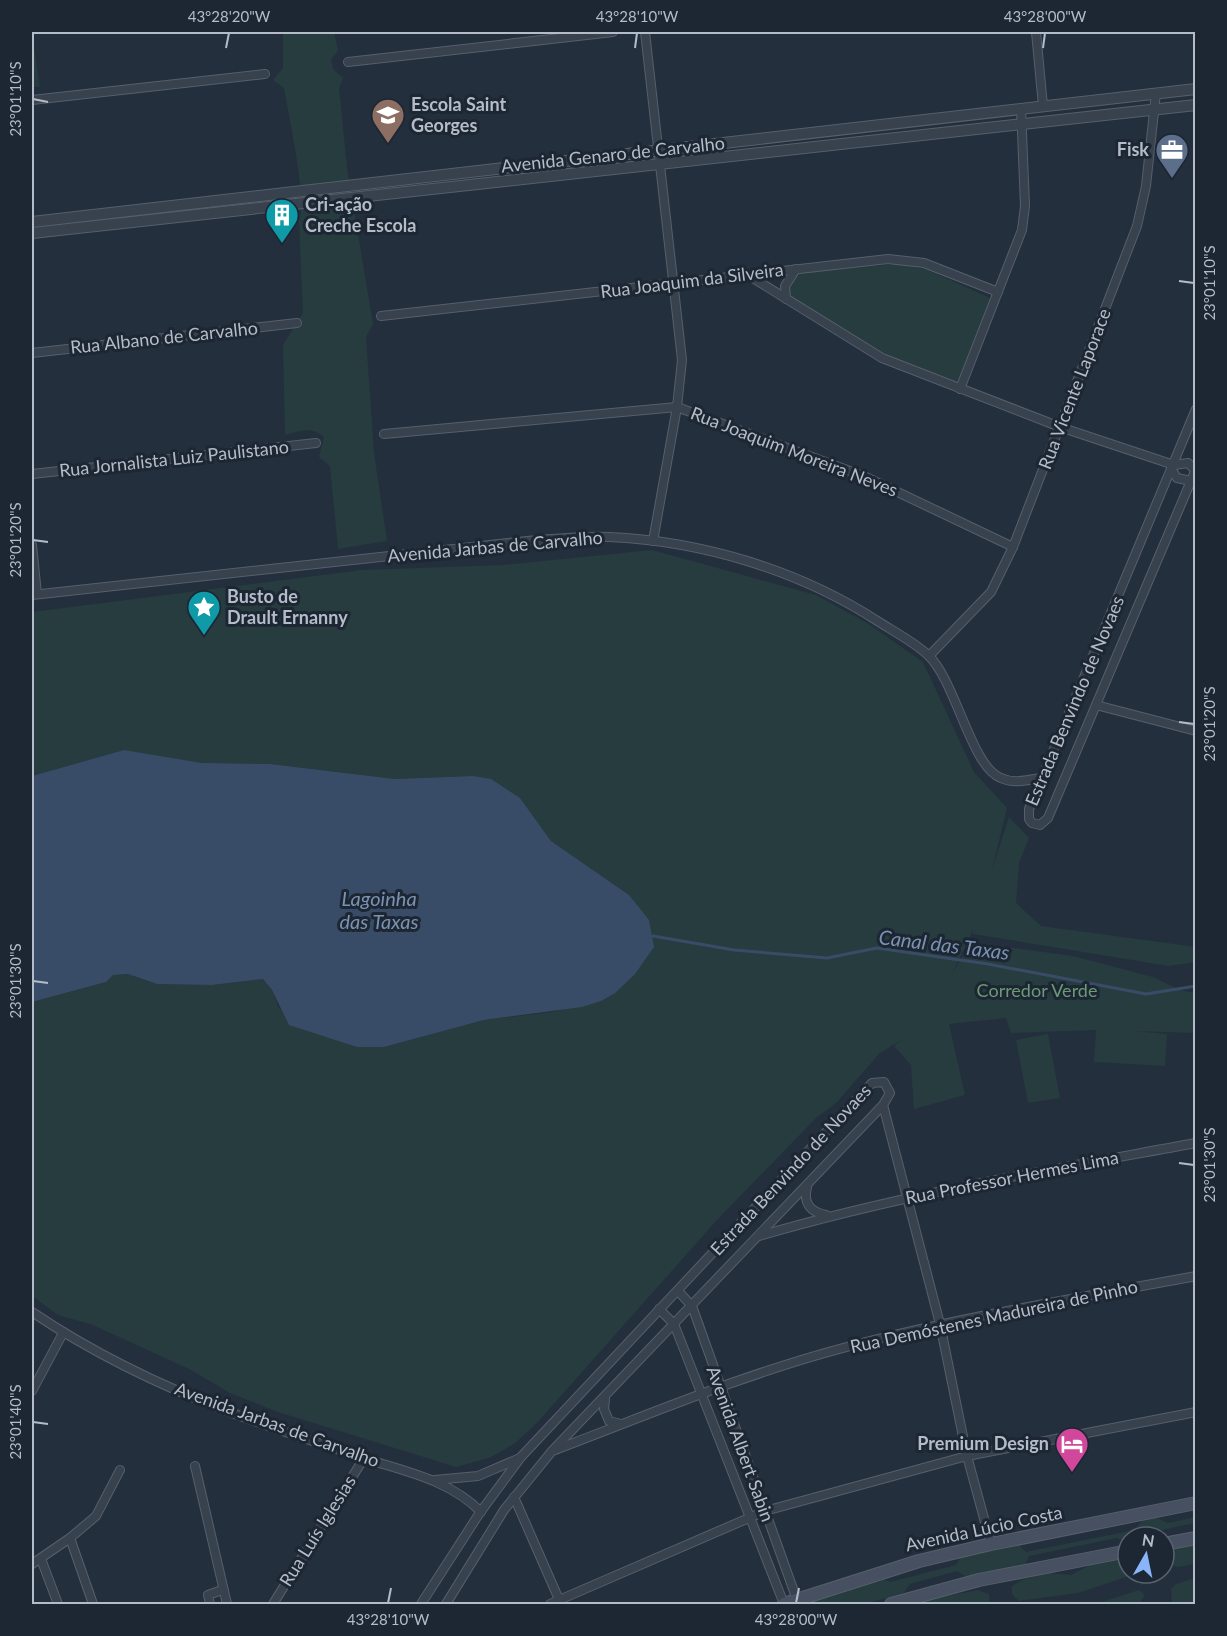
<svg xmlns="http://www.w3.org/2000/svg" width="1227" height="1636" viewBox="0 0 1227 1636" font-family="Lato,sans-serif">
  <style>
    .green { fill: #263c3f }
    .water { fill: #394c67 }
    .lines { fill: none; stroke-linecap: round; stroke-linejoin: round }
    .stream { stroke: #394c67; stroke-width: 3 }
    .minor-casing { stroke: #565f6c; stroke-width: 10 }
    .tertiary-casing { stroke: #565f6c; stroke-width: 12 }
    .secondary-casing { stroke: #565f6c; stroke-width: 14 }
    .minor { stroke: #38414e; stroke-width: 8 }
    .tertiary { stroke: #38414e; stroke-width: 10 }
    .secondary { stroke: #465061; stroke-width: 12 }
    .ticks { fill: none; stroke: #b4bcc9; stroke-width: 2 }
    .labels { text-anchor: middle; stroke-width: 6; stroke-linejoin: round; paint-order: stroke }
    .poi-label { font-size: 18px; font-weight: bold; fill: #b4bcc9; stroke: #1d2633; text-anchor: start }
    .street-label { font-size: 18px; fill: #b4bcc9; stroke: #1d2633 }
    .park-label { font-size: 18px; fill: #6b9a76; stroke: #1d2633 }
    .water-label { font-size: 20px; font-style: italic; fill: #7c92b1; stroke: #1d2633 }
    .neatline { fill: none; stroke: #b4bcc9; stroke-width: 2 }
    .ticks-label { font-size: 15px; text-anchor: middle; fill: #b4bcc9 }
  </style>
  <rect width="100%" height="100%" fill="#242f3e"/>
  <g class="green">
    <path d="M283 32H334L338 51 331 59 333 69 343 78 339 88 347 168 373 324 366 337 374 453 387 541 338 549 330 466 319 457 324 437C311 426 301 431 285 435L283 345 303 313 299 221C308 204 288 112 284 88L273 80 283 68Z"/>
    <polygon points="32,40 33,40 40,87 32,87"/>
    <polygon points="897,264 928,270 990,298 959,382 866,347 791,297 788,285 796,273"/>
    <polygon points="652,550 816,595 867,623 923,662 974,772 1007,808 992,870 1009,817 1029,838 1019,863 1016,903 1041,926 1196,947 1195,962 1169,966 973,934 973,930 952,974 971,942 1073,956 1153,977 1180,990 1195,993 1195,1033 1133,1031 1167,1034 1165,1066 1094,1062 1096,1030 1011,1033 1006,1018 949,1024 965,1095 914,1109 911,1065 894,1046 903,1039 880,1053 836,1103 816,1118 717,1220 536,1424 514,1444 489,1458 456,1467 278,1412 230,1393 191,1370 93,1325 58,1315 32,1296 32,1002 106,982 113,975 128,974 157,984 212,985 263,979 272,990 279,1008 357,1047 384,1047 484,1020 552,1012 601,1001 629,895 551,841 520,798 473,776 395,779 270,764 202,763 124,750 32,776 32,612 362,570 503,565"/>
    <polygon points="1048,1034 1060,1098 1028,1103 1016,1040"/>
    <polygon points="1153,1516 1168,1523 1195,1517 1195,1523 1148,1533 1143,1537 1128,1537 1128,1543 1117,1538 1029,1556 1025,1564 967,1577 957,1571 910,1584 904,1593 865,1604 804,1604 878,1577 890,1582 956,1565 962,1554 1016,1542 1026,1552 1134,1530 1146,1517"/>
    <polygon points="1195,1544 1195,1564 1178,1567 1164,1564 1164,1550"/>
    <polygon points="1128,1557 1128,1573 1138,1573 1078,1593 1019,1601 1012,1594 1012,1586 1022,1580 1048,1573 1071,1575 1092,1564"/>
    <polygon points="1195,1578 1195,1604 1172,1604 1171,1589 1176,1584"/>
    <polygon points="978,1590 989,1594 990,1604 921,1604 931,1599"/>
    <polygon points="1139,1590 1145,1595 1139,1604 1096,1604"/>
  </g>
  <polygon class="water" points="124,750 202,763 270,764 395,779 473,776 491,779 520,798 551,841 629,895 649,920 654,947 635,974 615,993 601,1001 582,1007 484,1020 384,1047 357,1047 289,1025 272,990 263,979 212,985 157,984 128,974 113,975 106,982 32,1002 32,776"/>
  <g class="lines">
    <polyline class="stream" points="653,936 734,950 827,958 877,948 988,964 1146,994 1196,986"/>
    <defs>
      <g id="minor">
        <polyline points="645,32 682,360 677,407 653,541"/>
        <polyline points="1036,32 1043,106"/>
        <polyline points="348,62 613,32"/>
        <polyline points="32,100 265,74"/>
        <polyline points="748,275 882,358 1060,427 1174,465 1188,463 1196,471"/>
        <polyline points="786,299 785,286 796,269"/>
        <polyline points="381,316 888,259 924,263 998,292"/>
        <polyline points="32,353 297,323"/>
        <polyline points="960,389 1022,230 1025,206 1021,108"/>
        <polyline points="1196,409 1029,809 1029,819 1032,823 1040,825 1048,818 1196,469"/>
        <polyline points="384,434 677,407 866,477 1013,547"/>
        <polyline points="1172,470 1177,478 1191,481"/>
        <polyline points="32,474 316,443"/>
        <polyline points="32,545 37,594"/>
        <path d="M32 595 527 541C554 539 582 536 609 537 703 541 801 571 879 622 895 632 914 642 928 655 956 681 971 767 1001 778 1014 784 1028 780 1041 778"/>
        <polyline points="929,656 991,592 1013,547 1137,226 1146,186 1156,93"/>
        <polyline points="1096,705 1196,731"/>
        <polyline points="883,1105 940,1324 967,1456 991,1544"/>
        <path d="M807 1187C803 1203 810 1212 826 1215"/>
        <path d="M759 1236C902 1194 1049 1170 1196 1143"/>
        <polyline points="678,1291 692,1306 797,1600"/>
        <polyline points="659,1309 674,1324 784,1604"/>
        <path d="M32 1312C93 1353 161 1386 230 1412 274 1429 319 1443 363 1458 404 1471 450 1480 481 1512"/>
        <polyline points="32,1391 63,1333"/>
        <polyline points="605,1399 604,1409 609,1421 621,1424"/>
        <path d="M555 1450C650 1414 745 1374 843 1348 959 1317 1078 1298 1196 1276"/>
        <polyline points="195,1466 227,1604"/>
        <polyline points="435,1480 478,1476 520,1458"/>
        <polyline points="514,1497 561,1604"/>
        <polyline points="70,1538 93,1604"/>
        <polyline points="41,1559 58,1604"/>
        <polyline points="32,1564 70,1538 96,1516 120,1470"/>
        <polyline points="210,1604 208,1595 222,1590"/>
        <polyline points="273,1604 364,1458"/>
        <polyline points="421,1604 479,1514 521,1457 872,1083 884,1082 890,1093 883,1105 552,1451 504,1510 446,1604"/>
        <polyline points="550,1604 765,1511 967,1456 1196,1412"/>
      </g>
      <g id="tertiary">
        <polyline points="32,222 1196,89"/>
        <polyline points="32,233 1196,105"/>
      </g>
      <g id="secondary">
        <polyline points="1164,1544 1196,1538"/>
        <polyline points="784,1604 919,1561 991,1544 1196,1503"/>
        <polyline points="891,1604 979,1580 1128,1551"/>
      </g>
    </defs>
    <use href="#minor" class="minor-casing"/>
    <use href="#tertiary" class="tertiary-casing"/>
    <use href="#secondary" class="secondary-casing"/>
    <use href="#minor" class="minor"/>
    <use href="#tertiary" class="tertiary"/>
    <use href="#secondary" class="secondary"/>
  </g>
  <path class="ticks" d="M226 48 229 33M635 48 637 33M1043 48 1045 33M33 99 48 102M1179 281 1194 283M33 540 48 542M1179 722 1194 724M33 981 48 983M1179 1163 1194 1165M33 1422 48 1424M388 1603 391 1588M796 1603 799 1588"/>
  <defs>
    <symbol id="school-pin" viewBox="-11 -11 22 30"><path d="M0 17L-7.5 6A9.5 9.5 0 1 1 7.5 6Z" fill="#8d6e63" stroke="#1d2633"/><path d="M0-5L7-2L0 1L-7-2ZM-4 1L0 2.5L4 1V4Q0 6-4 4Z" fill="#fff"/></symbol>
    <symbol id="office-pin" viewBox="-11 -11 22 30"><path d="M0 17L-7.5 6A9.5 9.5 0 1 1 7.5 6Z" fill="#5c6f8a" stroke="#1d2633"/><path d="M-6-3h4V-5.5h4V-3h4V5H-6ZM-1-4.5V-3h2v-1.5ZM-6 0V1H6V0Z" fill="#fff"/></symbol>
    <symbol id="building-pin" viewBox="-11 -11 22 30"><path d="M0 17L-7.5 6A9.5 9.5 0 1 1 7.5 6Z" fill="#0f9aa8" stroke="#1d2633"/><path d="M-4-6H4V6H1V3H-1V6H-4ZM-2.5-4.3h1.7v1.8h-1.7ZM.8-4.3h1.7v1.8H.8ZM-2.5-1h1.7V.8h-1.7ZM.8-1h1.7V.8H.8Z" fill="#fff"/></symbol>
    <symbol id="sight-pin" viewBox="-11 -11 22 30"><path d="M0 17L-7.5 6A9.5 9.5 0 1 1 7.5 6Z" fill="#0f9aa8" stroke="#1d2633"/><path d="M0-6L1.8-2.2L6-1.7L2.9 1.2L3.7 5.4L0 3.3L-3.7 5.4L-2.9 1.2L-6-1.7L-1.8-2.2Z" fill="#fff"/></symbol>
    <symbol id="hotel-pin" viewBox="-11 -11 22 30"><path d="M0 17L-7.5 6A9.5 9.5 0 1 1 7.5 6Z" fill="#d1479c" stroke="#1d2633"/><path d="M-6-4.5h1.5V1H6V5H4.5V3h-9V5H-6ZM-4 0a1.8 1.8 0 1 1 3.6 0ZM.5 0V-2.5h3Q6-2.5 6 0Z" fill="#fff"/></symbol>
  </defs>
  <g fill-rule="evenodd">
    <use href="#school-pin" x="369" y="96" width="38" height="52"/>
    <use href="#office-pin" x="1153" y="131" width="38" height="52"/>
    <use href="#building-pin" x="263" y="196" width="38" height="52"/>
    <use href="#sight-pin" x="185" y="588" width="38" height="52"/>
    <use href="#hotel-pin" x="1053" y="1425" width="38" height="52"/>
  </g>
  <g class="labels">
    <g class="poi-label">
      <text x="411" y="111">Escola Saint<tspan x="411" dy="21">Georges</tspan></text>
      <text x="1149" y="156" text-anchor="end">Fisk</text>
      <text x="305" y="211">Cri-ação<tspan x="305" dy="21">Creche Escola</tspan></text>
      <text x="227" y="603">Busto de<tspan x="227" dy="21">Drault Ernanny</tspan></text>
      <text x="1049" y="1450" text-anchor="end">Premium Design</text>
    </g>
    <g class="street-label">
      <text transform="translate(613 155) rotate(-6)" y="6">Avenida Genaro de Carvalho</text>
      <text transform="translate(692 281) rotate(-7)" y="6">Rua Joaquim da Silveira</text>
      <text transform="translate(164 338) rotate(-6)" y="6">Rua Albano de Carvalho</text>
      <text transform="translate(1075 389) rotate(-69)" y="6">Rua Vicente Laporace</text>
      <text transform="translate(794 452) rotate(21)" y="6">Rua Joaquim Moreira Neves</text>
      <text transform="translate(174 459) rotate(-6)" y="6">Rua Jornalista Luiz Paulistano</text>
      <text transform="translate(495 547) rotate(-5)" y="6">Avenida Jarbas de Carvalho</text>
      <text transform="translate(1075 701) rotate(-67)" y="6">Estrada Benvindo de Novaes</text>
      <text transform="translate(791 1170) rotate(-47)" y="6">Estrada Benvindo de Novaes</text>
      <text transform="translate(1012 1178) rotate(-11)" y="6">Rua Professor Hermes Lima</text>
      <text transform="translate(994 1317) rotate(-12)" y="6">Rua Demóstenes Madureira de Pinho</text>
      <text transform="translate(277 1425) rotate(20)" y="6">Avenida Jarbas de Carvalho</text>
      <text transform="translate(740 1444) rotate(70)" y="6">Avenida Albert Sabin</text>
      <text transform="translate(984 1529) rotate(-12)" y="6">Avenida Lúcio Costa</text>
      <text transform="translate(318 1531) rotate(-58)" y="6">Rua Luís Iglesias</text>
    </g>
    <g class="park-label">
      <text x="1037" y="997">Corredor Verde</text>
    </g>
    <g class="water-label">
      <text x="379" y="906">Lagoinha<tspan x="379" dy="23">das Taxas</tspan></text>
      <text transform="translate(944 945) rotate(7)" y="7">Canal das Taxas</text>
    </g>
  </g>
  <rect width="1227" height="1636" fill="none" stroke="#1d2633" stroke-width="66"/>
  <g transform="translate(1146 1555) rotate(9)"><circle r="28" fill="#1d2633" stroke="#59626f" stroke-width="1.5"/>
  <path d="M0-4.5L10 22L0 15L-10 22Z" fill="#8ab4f8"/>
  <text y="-9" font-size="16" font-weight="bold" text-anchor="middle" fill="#b4bcc9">N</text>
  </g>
  <rect x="33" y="33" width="1161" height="1570" class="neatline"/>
  <g class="ticks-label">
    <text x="229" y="22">43°28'20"W</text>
    <text x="637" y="22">43°28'10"W</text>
    <text x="1045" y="22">43°28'00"W</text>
    <text transform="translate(16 99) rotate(-90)" y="5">23°01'10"S</text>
    <text transform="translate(1210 283) rotate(-90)" y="5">23°01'10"S</text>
    <text transform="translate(16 540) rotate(-90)" y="5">23°01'20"S</text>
    <text transform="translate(1210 724) rotate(-90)" y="5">23°01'20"S</text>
    <text transform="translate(16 981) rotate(-90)" y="5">23°01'30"S</text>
    <text transform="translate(1210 1165) rotate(-90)" y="5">23°01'30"S</text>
    <text transform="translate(16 1422) rotate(-90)" y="5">23°01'40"S</text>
    <text x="388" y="1625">43°28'10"W</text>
    <text x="796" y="1625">43°28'00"W</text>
  </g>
</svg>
